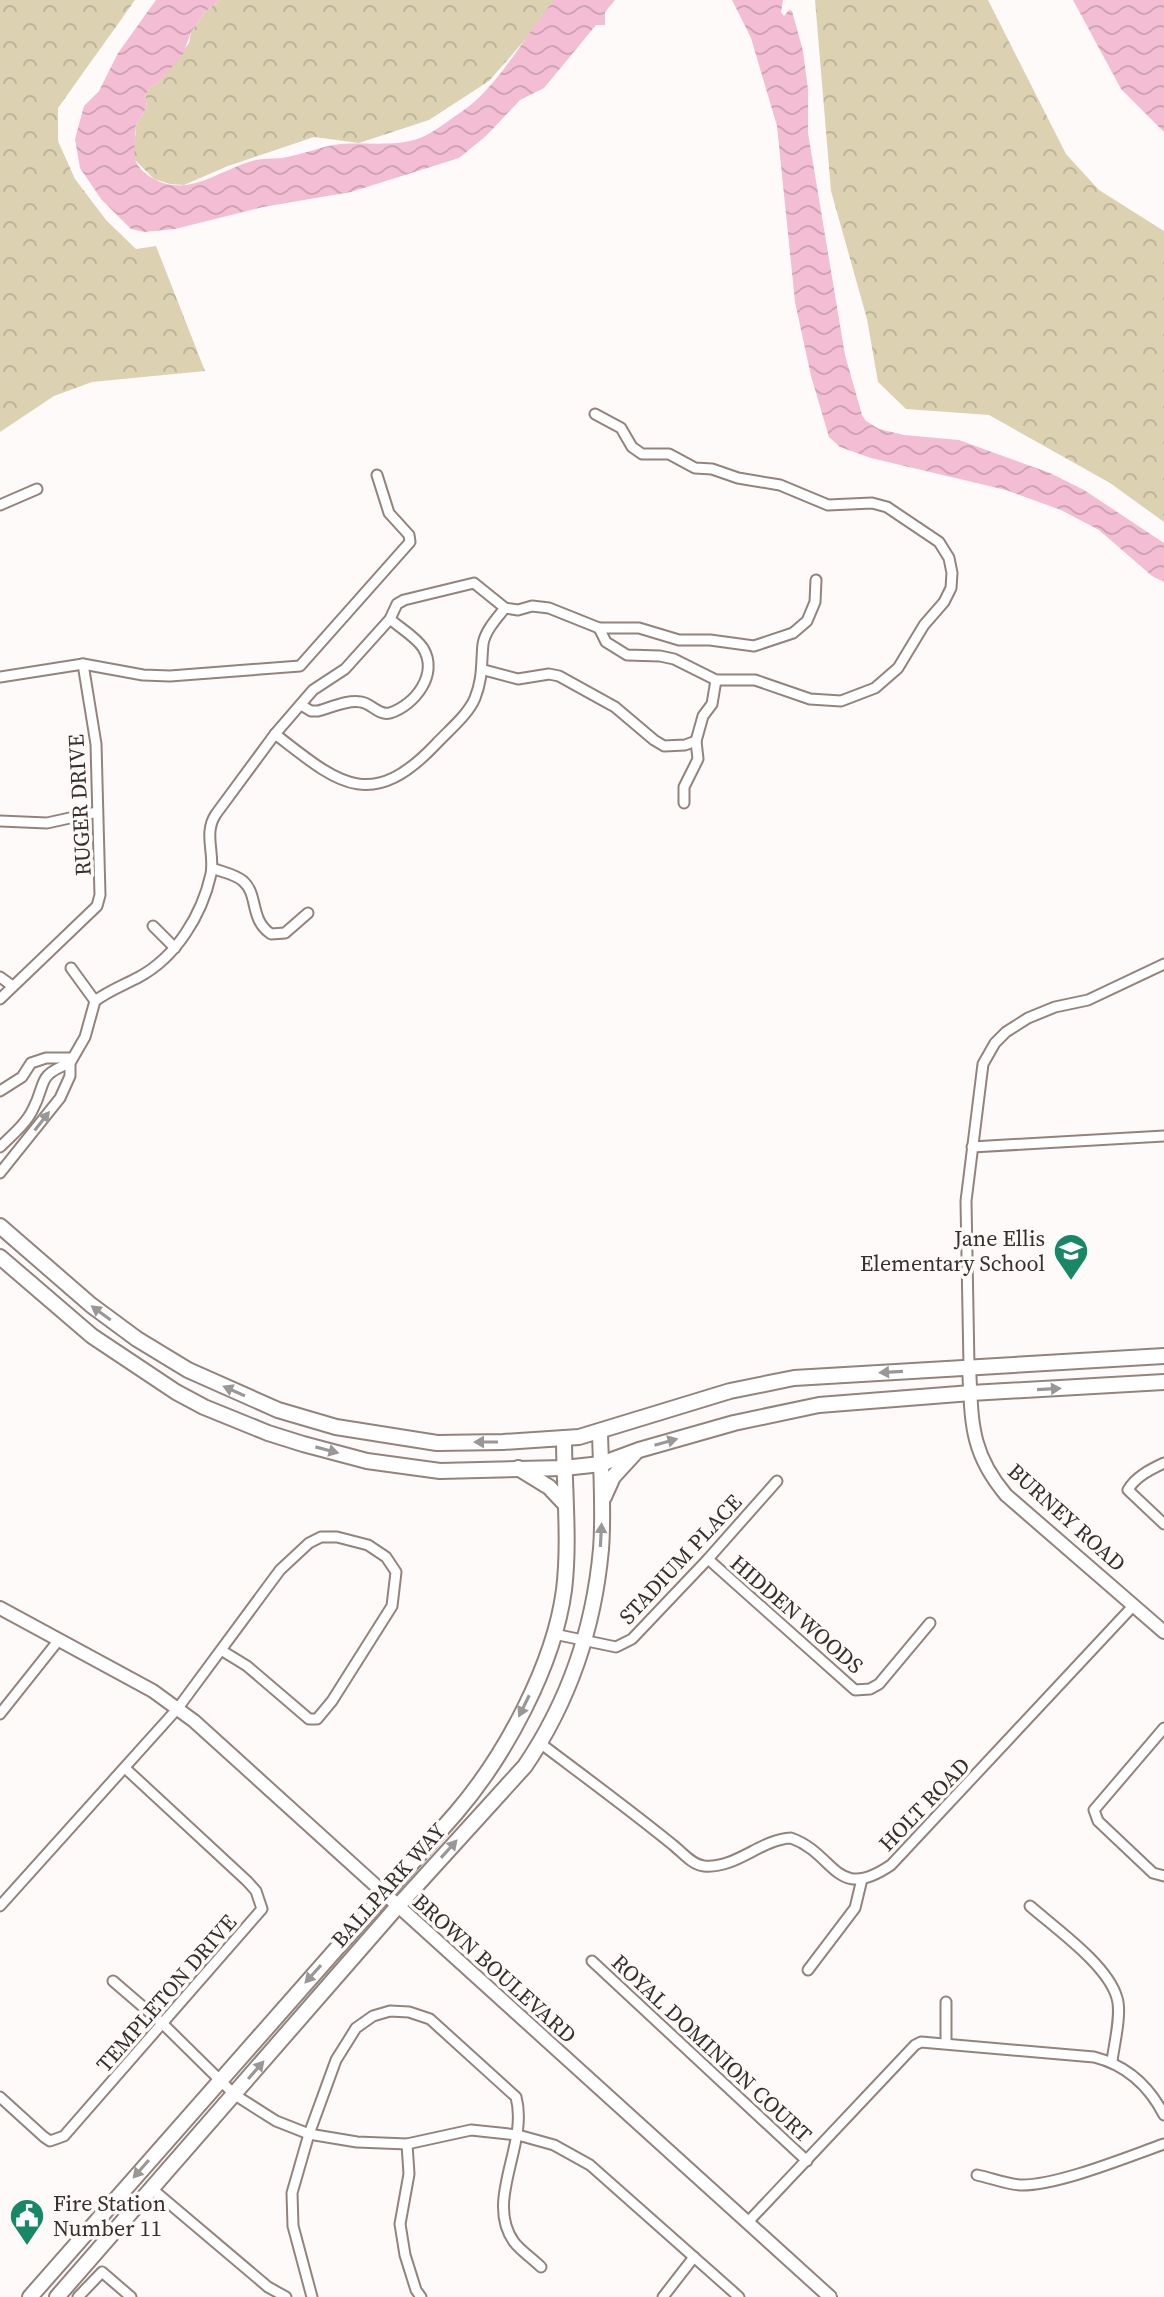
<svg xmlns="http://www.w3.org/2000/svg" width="1164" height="2297" viewBox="0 0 1164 2297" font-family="'Source Serif 4',serif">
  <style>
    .forest { fill: url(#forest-crowns) }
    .water { fill: url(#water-waves) }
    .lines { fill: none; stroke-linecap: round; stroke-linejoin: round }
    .minor-casing { stroke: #93837d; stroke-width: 13 }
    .tertiary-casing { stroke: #93837d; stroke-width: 16 }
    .secondary-casing { stroke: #93837d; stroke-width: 18 }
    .minor { stroke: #fff; stroke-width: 9 }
    .tertiary { stroke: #fff; stroke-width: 12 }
    .secondary { stroke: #fff; stroke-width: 14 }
    .oneway { fill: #9a9796 }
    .labels { text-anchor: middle; stroke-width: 7; stroke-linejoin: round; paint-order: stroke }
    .street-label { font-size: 22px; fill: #362f2d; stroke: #fefaf9 }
    .poi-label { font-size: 22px; fill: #362f2d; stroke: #fefaf9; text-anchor: end }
  </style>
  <defs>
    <pattern id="forest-crowns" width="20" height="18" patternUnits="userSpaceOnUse" patternTransform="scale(2)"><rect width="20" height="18" fill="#dcd2b2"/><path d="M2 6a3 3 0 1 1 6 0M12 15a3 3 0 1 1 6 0" fill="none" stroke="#bdb599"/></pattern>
    <pattern id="water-waves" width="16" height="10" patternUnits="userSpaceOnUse" patternTransform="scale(2)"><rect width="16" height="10" fill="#f3bdd4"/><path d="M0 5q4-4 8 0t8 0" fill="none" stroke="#d1a3b6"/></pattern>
  </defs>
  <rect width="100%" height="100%" fill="#fefaf9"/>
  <g class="forest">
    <polygon points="0,0 135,0 58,108 58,141 75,179 106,220 136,249 156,246 205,371 92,382 54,396 0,432"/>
    <polygon points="220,0 560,0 489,81 429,120 359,143 314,137 228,166 184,185 170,184 154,179 135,160 132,148 136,134 135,127 147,107 145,95 151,87 159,82 189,43 191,32 205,12"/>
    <polygon points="815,0 988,0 1066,154 1099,190 1164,231 1164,522 1110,483 989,415 906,409 878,382 867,319 831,191"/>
  </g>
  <g class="water">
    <path d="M156 0H220L205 12 191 32 183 54 159 82 151 87 145 95 147 107 135 127C138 149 124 161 154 179 188 198 220 170 252 161 261 158 272 159 282 158 302 155 321 146 341 144 367 142 395 147 420 138 433 133 449 120 461 112 496 90 527 33 554 0H615L605 12V25H596L544 88 520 100 486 136 459 158 351 192 263 207 175 229 144 232 131 229 101 199 80 168 75 139 84 106 99 91 118 53Z"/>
    <polygon points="732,0 783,0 781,12 784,16 789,10 792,11 803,51 808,89 808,133 845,355 862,415 866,421 879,429 904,435 959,440 1050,473 1084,490 1164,543 1164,582 1152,576 1099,530 1061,510 1006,490 871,458 840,447 829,437 811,376 795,302 777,126 751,38"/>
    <polygon points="1073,0 1164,0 1164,132 1121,89"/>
  </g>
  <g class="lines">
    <defs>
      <g id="minor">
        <polyline points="595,414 621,428 632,447 642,454 669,454 695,468 712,469 738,478 780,485 828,505 872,503 887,507 939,542 949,558 952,573 951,588 944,602 924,625 898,668 875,688 841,701 810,699 755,680 716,680 674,659 660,656 627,655 606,642 599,628"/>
        <polyline points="0,505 37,489"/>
        <polyline points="484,670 518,679 549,674 559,676 615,707 654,740 664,746 685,745 696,741"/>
        <polyline points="0,677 83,664 143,675 170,676 300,666 410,542 409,535 389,513 377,475"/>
        <path d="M301 705 311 711H318C330 708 348 699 361 702 371 703 379 716 390 713 415 705 439 674 423 648 416 637 400 628 390 619"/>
        <path d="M275 734C337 782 370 814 436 744 448 731 468 715 475 698 483 678 481 664 483 644 485 631 497 618 505 608"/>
        <polyline points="684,803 684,787 698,759 696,741 703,716 712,704 716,680"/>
        <polyline points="0,821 47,823 97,812"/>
        <path d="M212 868C222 872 235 874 243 881 259 895 249 919 271 934L285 933 308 913"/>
        <polyline points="153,926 175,948"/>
        <polyline points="71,968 95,1001"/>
        <polyline points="0,977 11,985"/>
        <polyline points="0,999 97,906 100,895 96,744 83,664"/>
        <polyline points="0,1091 22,1077 31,1063 46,1058 72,1058"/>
        <path d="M0 1147C11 1136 26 1124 33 1109 47 1082 36 1076 70 1063"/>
        <polyline points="972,1147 1164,1136"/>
        <path d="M0 1173 60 1098 70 1076V1063L85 1037 95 1001C108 991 124 985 139 977 176 957 202 915 211 874 215 853 203 833 216 814L275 734 313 690 345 669 390 619 397 604 404 600 474 583 505 608 518 610 532 606 549 608 599 628H639L679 640H710L754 646 793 633 807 621 815 602 816 580"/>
        <polyline points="969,1367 966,1201 983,1064 995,1043 1006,1032 1028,1018 1055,1007 1088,1000 1164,964"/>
        <path d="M1164 1463C1151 1469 1135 1477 1128 1490L1164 1524"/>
        <polyline points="708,1559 855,1690 870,1689 879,1684 930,1623"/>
        <polyline points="554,1634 616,1647 632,1639 708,1559 777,1481"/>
        <polyline points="0,1714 58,1641"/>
        <polyline points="1164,1728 1094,1810 1098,1821 1153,1873 1164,1876"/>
        <path d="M540 1743C585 1777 630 1810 673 1845 682 1852 692 1865 704 1866 736 1869 761 1839 791 1838 836 1854 835 1903 891 1865L1134 1605"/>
        <polyline points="0,1906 178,1708 280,1570 309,1543 321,1537 337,1537 368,1545 386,1557 396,1572 392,1606 332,1701 317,1719 309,1719 247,1666 221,1650"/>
        <path d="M1030 1906C1055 1928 1108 1965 1117 1998 1122 2013 1114 2045 1112 2061"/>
        <polyline points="592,1961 807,2161"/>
        <polyline points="808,1970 855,1908 862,1879"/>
        <polyline points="113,1981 163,2024 235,2095 276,2121 309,2134 357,2142 407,2144 471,2130 518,2135 554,2145 590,2165 739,2297"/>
        <polyline points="946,2042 946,2002"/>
        <polyline points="0,2097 44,2137 50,2141 64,2136 262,1909 256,1891 247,1881 125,1768"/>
        <polyline points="407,2144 409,2174 400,2224 405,2255 416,2290 421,2297"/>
        <path d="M977 2175C991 2178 1006 2184 1020 2185 1057 2186 1127 2157 1164 2144"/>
        <polyline points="151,2188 268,2287 286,2297"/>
        <path d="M748 2222 915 2045 921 2042 1094 2057C1126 2065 1149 2086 1164 2115"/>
        <polyline points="78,2297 102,2272 131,2297"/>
        <path d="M312 2297 293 2226 292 2193 309 2134 336 2060 356 2028 373 2016 390 2011 409 2012 430 2019 516 2097C529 2145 484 2200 514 2242 521 2251 533 2259 541 2267"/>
        <polyline points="663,2297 694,2257"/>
      </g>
      <g id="tertiary">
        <path d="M969 1367C972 1420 969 1451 1006 1495L1164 1632"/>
        <polyline points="0,1608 153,1691 194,1721 830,2297"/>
      </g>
      <g id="secondary">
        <polyline points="0,1226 91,1305 137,1339 188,1370 278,1410 336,1427 437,1443 503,1442 579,1437 730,1391 794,1378 1164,1356"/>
        <polyline points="0,1257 92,1336 176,1392 204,1407 268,1433 303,1444 367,1461 440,1471 564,1468 601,1464 639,1450 734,1423 819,1405 971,1393 1164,1382"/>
        <polyline points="518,1468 549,1487 565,1504"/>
        <polyline points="604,1497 613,1477 635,1453"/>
        <path d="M30 2297 456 1813C505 1756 554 1665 564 1590 570 1541 564 1488 564 1438"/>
        <path d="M57 2297 397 1907 525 1766C569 1701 594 1627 601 1549 604 1510 601 1472 600 1433"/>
      </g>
    </defs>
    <use href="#minor" class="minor-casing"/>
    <use href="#tertiary" class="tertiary-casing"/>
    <use href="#secondary" class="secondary-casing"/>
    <use href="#minor" class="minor"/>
    <use href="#tertiary" class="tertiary"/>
    <use href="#secondary" class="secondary"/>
  </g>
  <defs><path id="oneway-solid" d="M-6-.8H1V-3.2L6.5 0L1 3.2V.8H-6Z" transform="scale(2)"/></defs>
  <g class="oneway">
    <use href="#oneway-solid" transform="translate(42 1121) rotate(-52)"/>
    <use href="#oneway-solid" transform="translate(101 1313) rotate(-144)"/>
    <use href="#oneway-solid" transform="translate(891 1372) rotate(177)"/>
    <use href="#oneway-solid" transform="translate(1049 1389) rotate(-3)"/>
    <use href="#oneway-solid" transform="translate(234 1391) rotate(-156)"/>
    <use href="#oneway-solid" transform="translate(486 1442) rotate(180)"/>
    <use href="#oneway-solid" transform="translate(666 1442) rotate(-16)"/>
    <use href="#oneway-solid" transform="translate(327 1450) rotate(15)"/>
    <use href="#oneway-solid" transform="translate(601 1535) rotate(-87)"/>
    <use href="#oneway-solid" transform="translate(524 1706) rotate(116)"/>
    <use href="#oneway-solid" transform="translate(449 1849) rotate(-48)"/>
    <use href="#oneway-solid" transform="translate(313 1974) rotate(132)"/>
    <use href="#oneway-solid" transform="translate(256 2070) rotate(-49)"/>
    <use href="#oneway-solid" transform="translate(141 2169) rotate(131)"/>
  </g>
  <defs>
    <symbol id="school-pin" viewBox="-11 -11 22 30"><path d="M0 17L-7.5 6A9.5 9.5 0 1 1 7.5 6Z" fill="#178766" stroke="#fefaf9"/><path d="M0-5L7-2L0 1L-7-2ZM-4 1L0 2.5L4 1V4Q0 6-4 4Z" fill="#fff"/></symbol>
    <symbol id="civic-pin" viewBox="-11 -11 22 30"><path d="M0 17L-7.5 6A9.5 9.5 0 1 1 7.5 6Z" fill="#178766" stroke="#fefaf9"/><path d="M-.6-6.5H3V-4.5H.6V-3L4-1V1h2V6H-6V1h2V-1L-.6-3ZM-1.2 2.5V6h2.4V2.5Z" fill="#fff"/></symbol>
  </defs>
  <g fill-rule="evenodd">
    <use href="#school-pin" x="1051" y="1231" width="40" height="54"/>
    <use href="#civic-pin" x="7" y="2196" width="40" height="54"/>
  </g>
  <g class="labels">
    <g class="street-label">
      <text transform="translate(79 805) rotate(-93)" y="8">RUGER DRIVE</text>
      <text transform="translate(1067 1517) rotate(42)" y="8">BURNEY ROAD</text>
      <text transform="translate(680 1559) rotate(-47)" y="8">STADIUM PLACE</text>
      <text transform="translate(797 1614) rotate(41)" y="8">HIDDEN WOODS</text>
      <text transform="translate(924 1804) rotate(-46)" y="8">HOLT ROAD</text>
      <text transform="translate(388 1885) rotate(-48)" y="8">BALLPARK WAY</text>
      <text transform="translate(495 1968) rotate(42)" y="8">BROWN BOULEVARD</text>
      <text transform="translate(166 1993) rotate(-49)" y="8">TEMPLETON DRIVE</text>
      <text transform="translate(712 2048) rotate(43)" y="8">ROYAL DOMINION COURT</text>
    </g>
    <g class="poi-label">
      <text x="1045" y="1246">Jane Ellis<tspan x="1045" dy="25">Elementary School</tspan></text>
      <text x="53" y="2211" text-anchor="start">Fire Station<tspan x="53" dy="25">Number 11</tspan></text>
    </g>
  </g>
</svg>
